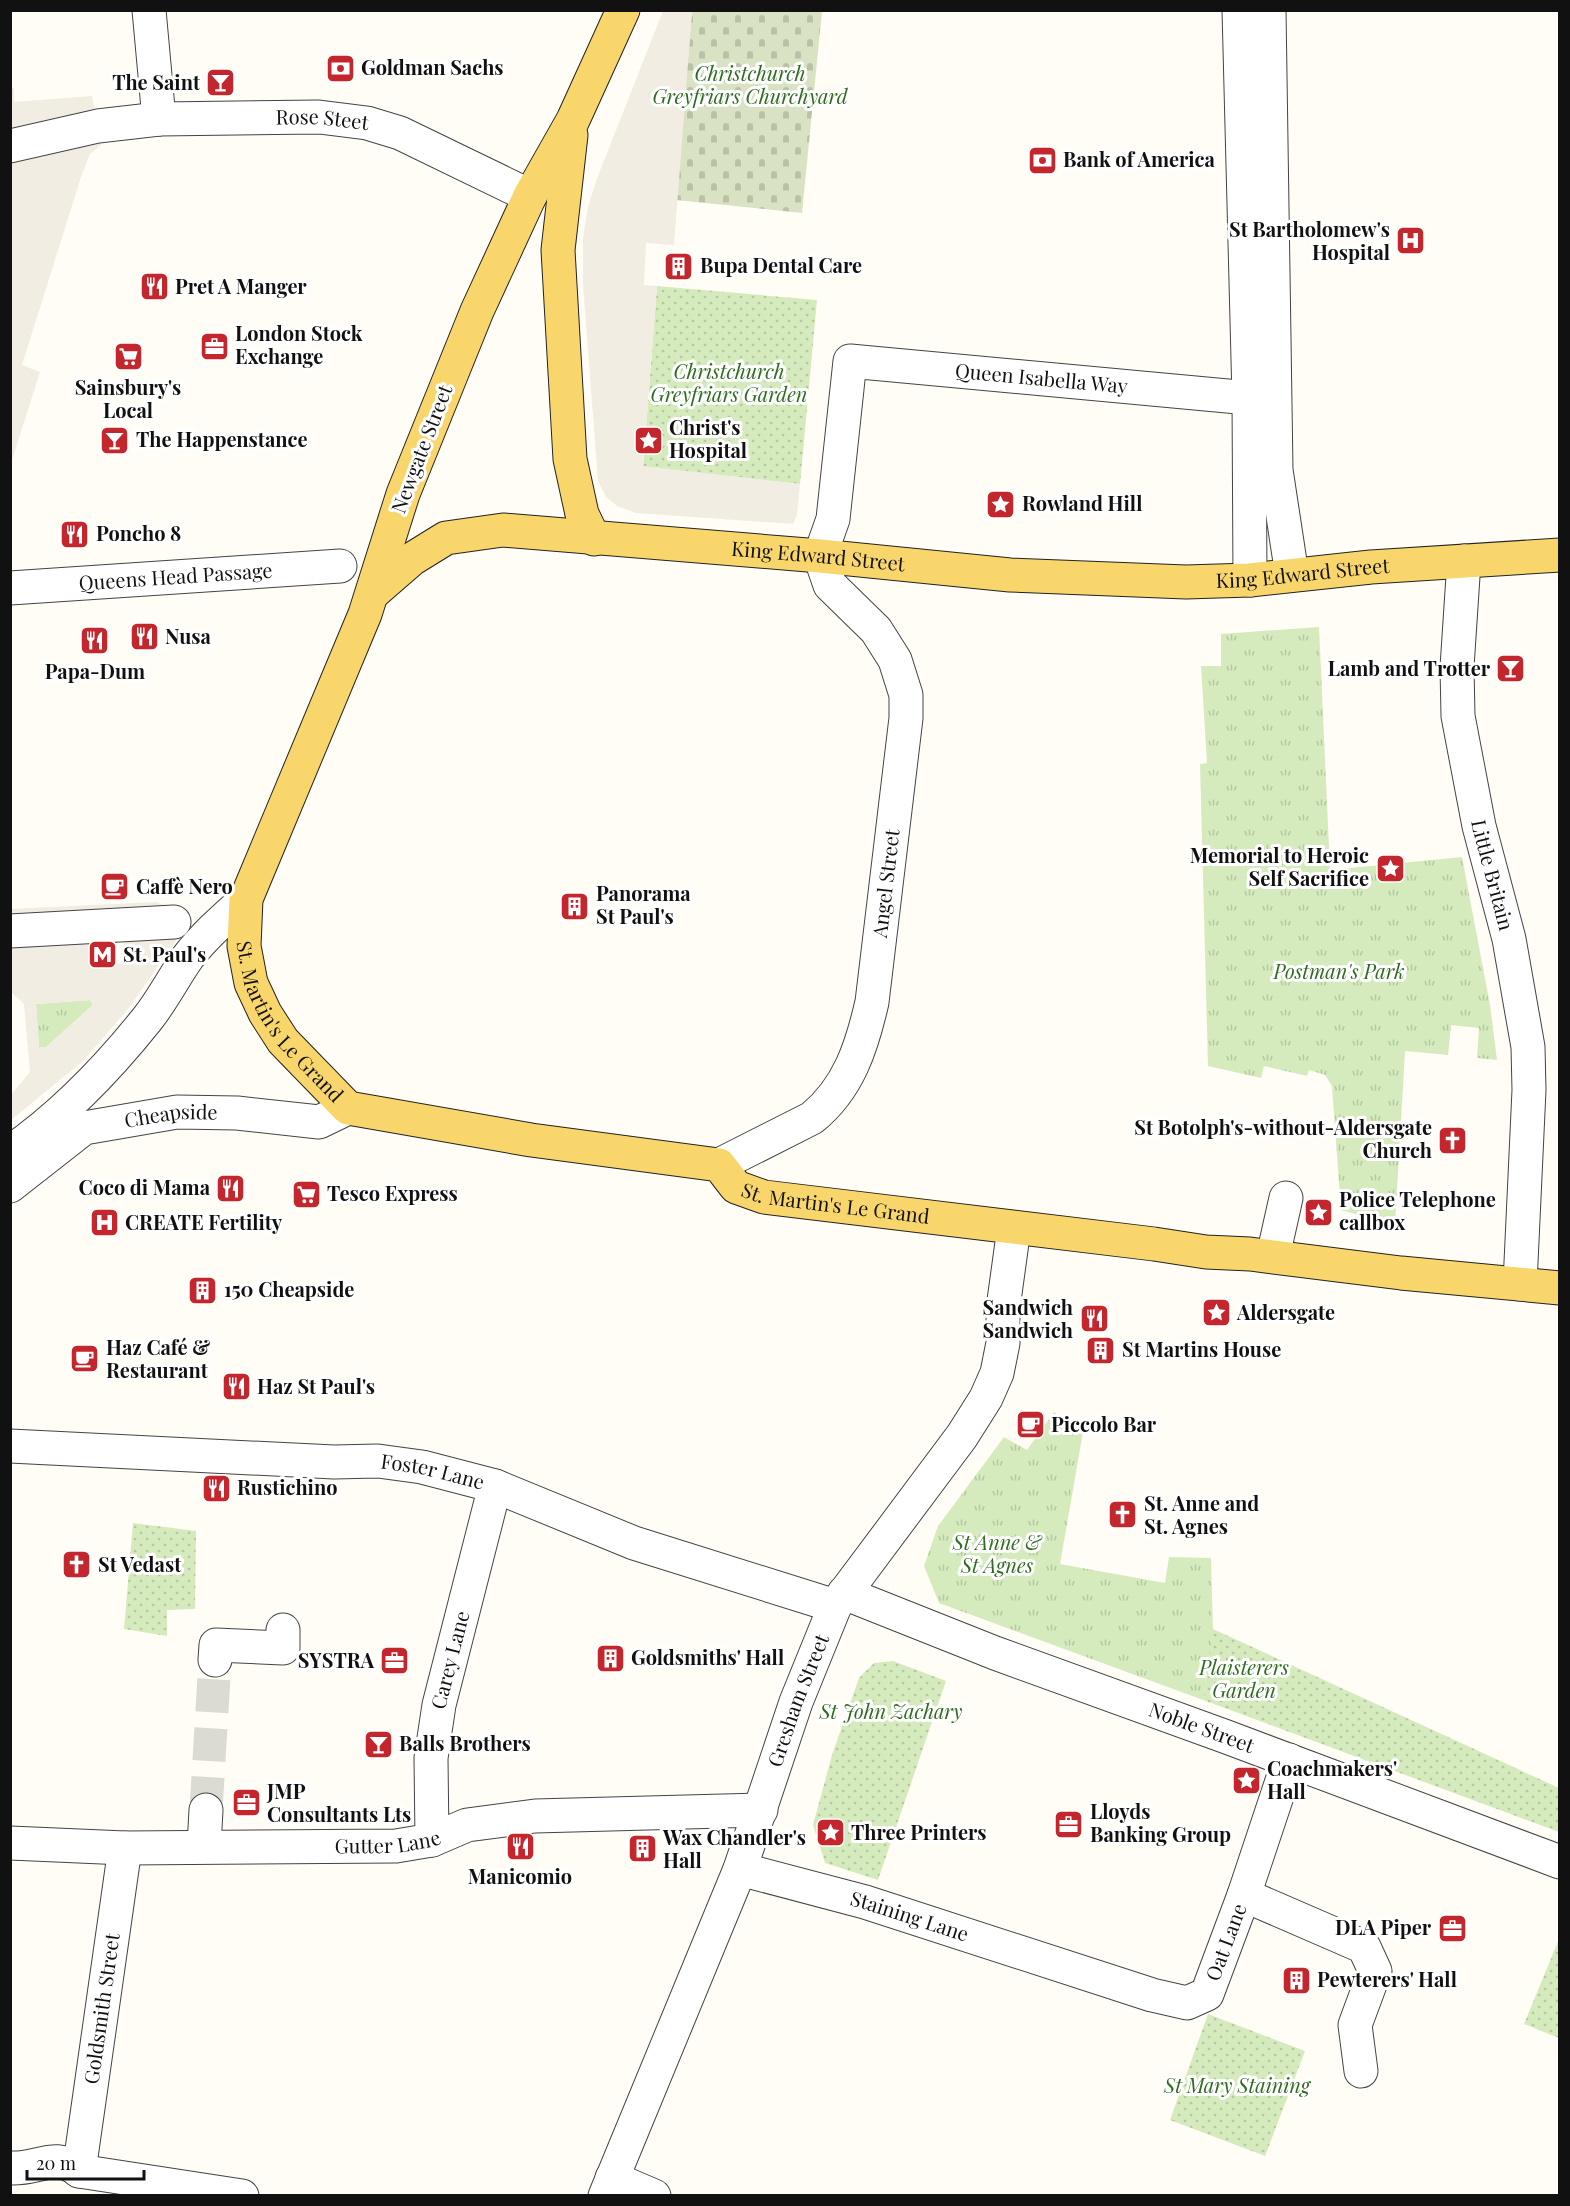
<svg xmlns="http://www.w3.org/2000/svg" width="1570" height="2206" viewBox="0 0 1570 2206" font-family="'Playfair Display',serif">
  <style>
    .grass { fill: url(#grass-tufts) }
    .cemetery { fill: url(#cemetery-stones) }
    .garden { fill: url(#garden-dots) }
    .plaza { fill: #f1ede2; fill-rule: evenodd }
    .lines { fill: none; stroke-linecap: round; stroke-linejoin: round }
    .minor-tunnel { stroke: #dbdad3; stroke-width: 33; stroke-dasharray: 33 16; stroke-linecap: butt }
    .minor-casing { stroke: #444; stroke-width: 35 }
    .major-casing { stroke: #222; stroke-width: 35 }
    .minor { stroke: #fff; stroke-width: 33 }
    .major { stroke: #f9d66b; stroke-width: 33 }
    .labels { text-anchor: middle; stroke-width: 6; stroke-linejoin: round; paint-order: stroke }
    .poi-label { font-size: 20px; font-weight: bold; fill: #111; stroke: #fff; text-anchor: start }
    .park-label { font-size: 20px; font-style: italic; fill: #2f6b1f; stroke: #fff }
    .street-label { font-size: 20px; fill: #111; stroke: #fff }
  </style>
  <defs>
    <pattern id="grass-tufts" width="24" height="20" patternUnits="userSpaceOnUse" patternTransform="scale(1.5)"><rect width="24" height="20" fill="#d5ebbd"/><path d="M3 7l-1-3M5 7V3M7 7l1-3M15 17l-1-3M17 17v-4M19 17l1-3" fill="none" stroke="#b6c8a1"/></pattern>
    <pattern id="cemetery-stones" width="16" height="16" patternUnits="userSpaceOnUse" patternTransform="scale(1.5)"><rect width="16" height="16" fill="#d9e3c4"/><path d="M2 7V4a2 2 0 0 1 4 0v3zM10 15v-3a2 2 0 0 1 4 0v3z" fill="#b9c2a7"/></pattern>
    <pattern id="garden-dots" width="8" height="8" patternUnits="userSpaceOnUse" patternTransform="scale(1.5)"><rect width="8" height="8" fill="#d5ebbd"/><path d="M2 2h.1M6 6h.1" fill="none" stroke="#b6c8a1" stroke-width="1.8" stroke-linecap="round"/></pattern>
  </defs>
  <rect width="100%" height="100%" fill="#fffdf5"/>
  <g class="grass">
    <polygon points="1319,627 1330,870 1462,857 1490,1005 1497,1060 1477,1058 1479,1028 1451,1025 1448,1055 1405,1051 1395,1225 1341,1210 1332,1086 1325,1075 1309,1070 1307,1076 1264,1066 1261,1078 1208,1066 1200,764 1207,763 1201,666 1221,666 1221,634"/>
    <polygon points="90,1000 93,1005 46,1047 39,1047 36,1004"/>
    <polygon points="1054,1412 1083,1432 1060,1564 1165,1583 1169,1557 1211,1558 1213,1632 1203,1700 939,1603 924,1566 938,1526 1004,1437 1027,1450"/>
  </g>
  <polygon class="cemetery" points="692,11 822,11 802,213 676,200"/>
  <g class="garden">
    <polygon points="657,286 817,300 800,484 643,467"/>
    <polygon points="133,1523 196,1531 195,1609 167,1610 167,1636 124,1629"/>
    <polygon points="1213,1629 1559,1788 1559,1832 1203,1700"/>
    <polygon points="893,1661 946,1681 878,1880 825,1863 813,1825 832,1755 859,1678 874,1663"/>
    <polygon points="1559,1939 1559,2038 1524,2024"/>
    <polygon points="1208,2014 1305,2051 1265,2156 1170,2120"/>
  </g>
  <g class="plaza">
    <polygon points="663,11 692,11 674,245 646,243 644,285 657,286 643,466 800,484 797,515 793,524 636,513 617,506 606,497 598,481 583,285 583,238 588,207 596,181"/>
    <polygon points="11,88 14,88 14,102 92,96 101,145 90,154 81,177 22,365 40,372 11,463"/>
    <path d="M156 902 182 911 192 918 128 1009 83 1061 11 1120V1095L30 1072 24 1004 11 992 10 909ZM123 936 125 963 97 965 96 938ZM90 1000 93 1005 46 1047H39L36 1004Z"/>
  </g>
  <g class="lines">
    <polyline class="minor-tunnel" points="206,1810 215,1660"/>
    <defs>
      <g id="minor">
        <polyline points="149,10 159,119"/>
        <polyline points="1239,10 1249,398 1250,580"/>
        <polyline points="1269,10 1276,470 1292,575"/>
        <path id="s1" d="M10 146 98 126 159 119 319 117 367 123 400 133 530 196"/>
        <path id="s2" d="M1464 561 1457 667 1458 716 1479 826 1509 939 1528 1047 1529 1090 1520 1284"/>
        <path id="s3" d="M10 588 340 566"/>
        <polyline points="10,931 174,922"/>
        <path d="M10 1152C62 1116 109 1067 148 1018 163 999 174 977 188 957 205 935 226 917 246 899"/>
        <path id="s4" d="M719 1165 812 1118C849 1088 862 1046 872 1002L906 718V695L895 660 876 630 830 585 820 556 833 519 850 361 1249 398"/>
        <path id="s5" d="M10 1186 84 1128 177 1112 237 1113 319 1122 348 1108"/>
        <polyline points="1273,1256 1286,1198"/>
        <path id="s6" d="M10 1446 334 1462 378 1461 422 1467 495 1486 634 1543 835 1606"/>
        <path id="s7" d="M844 1593 995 1653 1224 1736 1560 1862"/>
        <polyline points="215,1660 216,1645 283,1648 283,1630"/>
        <path id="s8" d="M432 1840 431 1758 439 1705 495 1486"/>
        <path id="s9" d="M10 1843 125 1848 396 1846 432 1840 467 1825 535 1816 761 1810"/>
        <polyline points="204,1846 206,1810"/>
        <path id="s10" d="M740 1869 865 1902 1152 1995 1187 2003 1207 1994 1244 1895 1289 1760"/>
        <polyline points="1244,1895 1364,1947 1375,1971 1355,2025 1361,2071"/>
        <path d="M10 2168C37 2170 56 2151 79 2171L242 2196"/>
        <path id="s11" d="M79 2171 125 1848"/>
        <polyline points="612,2178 654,2196"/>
        <path id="s12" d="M605 2196 740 1869 796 1702 835 1606 962 1436 986 1398 997 1373 1003 1343V1308L1014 1228"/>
      </g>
      <g id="major">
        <path id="s13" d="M623 10 573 120 530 196 477 311 403 494 365 614 246 899 244 946 251 983 265 1013 283 1041 348 1108 531 1140 719 1165 736 1187 764 1197 1154 1244 1206 1252 1250 1254 1401 1273 1560 1288"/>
        <polyline points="571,135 558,250 570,459 582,514 594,539"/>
        <path id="s14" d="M374 592 412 559 446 538 503 530 820 556 1010 575 1186 582 1250 580 1371 567 1560 555"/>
      </g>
    </defs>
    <use href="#minor" class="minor-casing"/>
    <use href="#major" class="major-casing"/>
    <use href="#minor" class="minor"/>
    <use href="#major" class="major"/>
  </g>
  <defs>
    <symbol id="bank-square" viewBox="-11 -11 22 22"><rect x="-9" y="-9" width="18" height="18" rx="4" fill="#c4262e" stroke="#fff"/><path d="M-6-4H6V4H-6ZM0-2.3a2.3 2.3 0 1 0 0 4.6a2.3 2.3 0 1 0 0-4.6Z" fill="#fff"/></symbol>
    <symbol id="bar-square" viewBox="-11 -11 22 22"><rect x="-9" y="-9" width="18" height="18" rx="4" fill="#c4262e" stroke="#fff"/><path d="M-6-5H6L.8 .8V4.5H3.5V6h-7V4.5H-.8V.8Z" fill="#fff"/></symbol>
    <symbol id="hospital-square" viewBox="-11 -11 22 22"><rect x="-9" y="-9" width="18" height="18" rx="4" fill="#c4262e" stroke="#fff"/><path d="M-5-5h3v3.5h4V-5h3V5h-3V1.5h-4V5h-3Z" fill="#fff"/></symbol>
    <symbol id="building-square" viewBox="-11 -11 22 22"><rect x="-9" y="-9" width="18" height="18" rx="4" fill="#c4262e" stroke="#fff"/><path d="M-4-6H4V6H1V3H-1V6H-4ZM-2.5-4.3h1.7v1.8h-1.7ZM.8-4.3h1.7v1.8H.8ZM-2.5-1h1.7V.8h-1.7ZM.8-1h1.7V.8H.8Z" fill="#fff"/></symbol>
    <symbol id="restaurant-square" viewBox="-11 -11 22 22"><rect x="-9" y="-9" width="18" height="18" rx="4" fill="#c4262e" stroke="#fff"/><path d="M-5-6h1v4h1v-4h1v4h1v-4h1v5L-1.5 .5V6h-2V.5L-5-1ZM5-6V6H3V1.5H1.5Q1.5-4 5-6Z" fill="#fff"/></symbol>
    <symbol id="office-square" viewBox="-11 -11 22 22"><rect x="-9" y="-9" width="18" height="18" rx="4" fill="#c4262e" stroke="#fff"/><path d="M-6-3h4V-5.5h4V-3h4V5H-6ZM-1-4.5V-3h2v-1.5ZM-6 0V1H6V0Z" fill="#fff"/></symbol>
    <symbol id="supermarket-square" viewBox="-11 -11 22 22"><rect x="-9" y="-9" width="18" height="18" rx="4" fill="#c4262e" stroke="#fff"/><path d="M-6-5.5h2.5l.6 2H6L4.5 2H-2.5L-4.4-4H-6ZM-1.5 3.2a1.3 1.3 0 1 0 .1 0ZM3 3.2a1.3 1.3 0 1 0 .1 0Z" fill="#fff"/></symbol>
    <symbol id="sight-square" viewBox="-11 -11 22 22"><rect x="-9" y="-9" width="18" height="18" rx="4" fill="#c4262e" stroke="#fff"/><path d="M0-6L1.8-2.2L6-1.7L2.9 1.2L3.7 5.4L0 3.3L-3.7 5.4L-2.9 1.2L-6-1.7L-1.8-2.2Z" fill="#fff"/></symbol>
    <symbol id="cafe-square" viewBox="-11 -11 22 22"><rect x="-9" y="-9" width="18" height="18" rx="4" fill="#c4262e" stroke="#fff"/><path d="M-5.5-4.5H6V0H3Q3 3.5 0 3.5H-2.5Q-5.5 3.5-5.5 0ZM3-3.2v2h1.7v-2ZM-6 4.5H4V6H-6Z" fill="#fff"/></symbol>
    <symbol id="metro-square" viewBox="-11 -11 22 22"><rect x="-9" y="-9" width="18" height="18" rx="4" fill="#c4262e" stroke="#fff"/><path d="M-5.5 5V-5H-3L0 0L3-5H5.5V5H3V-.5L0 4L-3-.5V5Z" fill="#fff"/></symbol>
    <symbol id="church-square" viewBox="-11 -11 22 22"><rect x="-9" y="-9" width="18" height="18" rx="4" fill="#c4262e" stroke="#fff"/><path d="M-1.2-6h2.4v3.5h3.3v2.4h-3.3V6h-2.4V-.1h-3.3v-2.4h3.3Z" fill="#fff"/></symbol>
  </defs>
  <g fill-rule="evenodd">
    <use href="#bank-square" x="324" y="52" width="33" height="33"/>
    <use href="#bar-square" x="204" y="66" width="33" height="33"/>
    <use href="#bank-square" x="1026" y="144" width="33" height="33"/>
    <use href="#hospital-square" x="1394" y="224" width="33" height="33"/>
    <use href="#building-square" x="662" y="250" width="33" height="33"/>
    <use href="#restaurant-square" x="138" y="270" width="33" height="33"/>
    <use href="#office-square" x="198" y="330" width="33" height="33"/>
    <use href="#supermarket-square" x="112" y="340" width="33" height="33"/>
    <use href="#bar-square" x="98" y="424" width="33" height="33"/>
    <use href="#sight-square" x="632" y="424" width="33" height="33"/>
    <use href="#sight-square" x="984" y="488" width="33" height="33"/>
    <use href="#restaurant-square" x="58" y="518" width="33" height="33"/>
    <use href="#restaurant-square" x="128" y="620" width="33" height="33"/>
    <use href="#restaurant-square" x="78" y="624" width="33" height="33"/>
    <use href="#bar-square" x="1494" y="652" width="33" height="33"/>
    <use href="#sight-square" x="1374" y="852" width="33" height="33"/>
    <use href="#cafe-square" x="98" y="870" width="33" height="33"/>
    <use href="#building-square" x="558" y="890" width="33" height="33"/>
    <use href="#metro-square" x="86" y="938" width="33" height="33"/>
    <use href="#church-square" x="1436" y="1124" width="33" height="33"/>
    <use href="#restaurant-square" x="214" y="1172" width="33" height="33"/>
    <use href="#supermarket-square" x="290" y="1178" width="33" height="33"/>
    <use href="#sight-square" x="1302" y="1196" width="33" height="33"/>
    <use href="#hospital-square" x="88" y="1206" width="33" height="33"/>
    <use href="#building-square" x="186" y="1274" width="33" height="33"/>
    <use href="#sight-square" x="1200" y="1296" width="33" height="33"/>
    <use href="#restaurant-square" x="1078" y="1302" width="33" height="33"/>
    <use href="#building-square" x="1084" y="1334" width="33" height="33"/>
    <use href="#cafe-square" x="68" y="1342" width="33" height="33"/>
    <use href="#restaurant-square" x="220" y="1370" width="33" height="33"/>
    <use href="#cafe-square" x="1014" y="1408" width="33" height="33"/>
    <use href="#restaurant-square" x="200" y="1472" width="33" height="33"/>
    <use href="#church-square" x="1106" y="1498" width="33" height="33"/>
    <use href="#church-square" x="60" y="1548" width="33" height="33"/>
    <use href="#building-square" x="594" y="1642" width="33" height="33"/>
    <use href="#office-square" x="378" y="1644" width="33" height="33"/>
    <use href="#bar-square" x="362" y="1728" width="33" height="33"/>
    <use href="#sight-square" x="1230" y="1764" width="33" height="33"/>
    <use href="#office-square" x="230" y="1786" width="33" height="33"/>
    <use href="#office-square" x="1052" y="1808" width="33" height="33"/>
    <use href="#sight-square" x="814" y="1816" width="33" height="33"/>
    <use href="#restaurant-square" x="504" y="1830" width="33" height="33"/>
    <use href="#building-square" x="626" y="1832" width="33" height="33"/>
    <use href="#office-square" x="1436" y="1912" width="33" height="33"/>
    <use href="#building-square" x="1280" y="1964" width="33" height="33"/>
  </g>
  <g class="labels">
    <g class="poi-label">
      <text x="361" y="75">Goldman Sachs</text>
      <text x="200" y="90" text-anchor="end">The Saint</text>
      <text x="1063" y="167">Bank of America</text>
      <text x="1390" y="237" text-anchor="end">St Bartholomew's<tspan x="1390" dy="23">Hospital</tspan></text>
      <text x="700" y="273">Bupa Dental Care</text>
      <text x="175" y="294">Pret A Manger</text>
      <text x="235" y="341">London Stock<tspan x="235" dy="23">Exchange</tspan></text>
      <text x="128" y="395" text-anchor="middle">Sainsbury's<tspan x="128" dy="23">Local</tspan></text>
      <text x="669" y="435">Christ's<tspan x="669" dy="23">Hospital</tspan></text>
      <text x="136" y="447">The Happenstance</text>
      <text x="1022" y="511">Rowland Hill</text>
      <text x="96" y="541">Poncho 8</text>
      <text x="165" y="644">Nusa</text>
      <text x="1490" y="676" text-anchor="end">Lamb and Trotter</text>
      <text x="95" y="679" text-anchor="middle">Papa-Dum</text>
      <text x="1369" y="863" text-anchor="end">Memorial to Heroic<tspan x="1369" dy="23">Self Sacrifice</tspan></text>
      <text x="136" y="894">Caffè Nero</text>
      <text x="596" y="901">Panorama<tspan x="596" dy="23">St Paul's</tspan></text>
      <text x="123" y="962">St. Paul's</text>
      <text x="1432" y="1135" text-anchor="end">St Botolph's-without-Aldersgate<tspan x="1432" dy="23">Church</tspan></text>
      <text x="210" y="1195" text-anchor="end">Coco di Mama</text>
      <text x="327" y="1201">Tesco Express</text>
      <text x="1339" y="1207">Police Telephone<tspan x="1339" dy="23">callbox</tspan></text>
      <text x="125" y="1230">CREATE Fertility</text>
      <text x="224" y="1297">150 Cheapside</text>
      <text x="1073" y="1315" text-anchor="end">Sandwich<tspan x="1073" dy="23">Sandwich</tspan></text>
      <text x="1237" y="1320">Aldersgate</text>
      <text x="106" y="1355">Haz Café &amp;<tspan x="106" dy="23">Restaurant</tspan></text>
      <text x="1122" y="1357">St Martins House</text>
      <text x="257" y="1394">Haz St Paul's</text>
      <text x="1051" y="1432">Piccolo Bar</text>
      <text x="237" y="1495">Rustichino</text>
      <text x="1144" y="1511">St. Anne and<tspan x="1144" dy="23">St. Agnes</tspan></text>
      <text x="98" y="1572">St Vedast</text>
      <text x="631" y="1665">Goldsmiths' Hall</text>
      <text x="374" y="1668" text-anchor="end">SYSTRA</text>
      <text x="399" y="1751">Balls Brothers</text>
      <text x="1267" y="1776">Coachmakers'<tspan x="1267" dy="23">Hall</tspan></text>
      <text x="267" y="1799">JMP<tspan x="267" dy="23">Consultants Lts</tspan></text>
      <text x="1090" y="1819">Lloyds<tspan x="1090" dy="23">Banking Group</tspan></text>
      <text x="851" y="1840">Three Printers</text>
      <text x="663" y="1845">Wax Chandler's<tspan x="663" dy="23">Hall</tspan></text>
      <text x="520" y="1884" text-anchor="middle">Manicomio</text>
      <text x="1431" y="1935" text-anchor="end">DLA Piper</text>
      <text x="1317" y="1987">Pewterers' Hall</text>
    </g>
    <g class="park-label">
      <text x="750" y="81">Christchurch<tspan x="750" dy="23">Greyfriars Churchyard</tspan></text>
      <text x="729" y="379">Christchurch<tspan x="729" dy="23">Greyfriars Garden</tspan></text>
      <text x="1339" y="979">Postman's Park</text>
      <text x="997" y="1550">St Anne &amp;<tspan x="997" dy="23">St Agnes</tspan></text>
      <text x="1244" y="1675">Plaisterers<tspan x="1244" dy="23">Garden</tspan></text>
      <text x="891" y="1719">St John Zachary</text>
      <text x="1237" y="2093">St Mary Staining</text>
    </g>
    <g class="street-label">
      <text dy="7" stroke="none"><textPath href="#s1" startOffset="315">Rose Steet</textPath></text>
      <text dy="7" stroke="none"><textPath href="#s4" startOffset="1104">Queen Isabella Way</textPath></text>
      <text transform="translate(422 449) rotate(-69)" y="7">Newgate Street</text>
      <text dy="7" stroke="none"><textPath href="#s14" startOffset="464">King Edward Street</textPath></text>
      <text dy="7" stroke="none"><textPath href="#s14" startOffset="950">King Edward Street</textPath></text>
      <text dy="7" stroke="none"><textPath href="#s3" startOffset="166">Queens Head Passage</textPath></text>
      <text dy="7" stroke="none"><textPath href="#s2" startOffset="318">Little Britain</textPath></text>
      <text dy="7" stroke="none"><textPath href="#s4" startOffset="357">Angel Street</textPath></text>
      <text dy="7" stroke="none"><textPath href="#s13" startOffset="1104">St. Martin's Le Grand</textPath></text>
      <text dy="7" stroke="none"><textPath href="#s5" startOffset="182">Cheapside</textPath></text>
      <text dy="7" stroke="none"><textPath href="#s13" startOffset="1716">St. Martin's Le Grand</textPath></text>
      <text dy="7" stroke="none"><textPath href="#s6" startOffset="424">Foster Lane</textPath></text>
      <text dy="7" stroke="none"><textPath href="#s8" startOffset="182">Carey Lane</textPath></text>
      <text dy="7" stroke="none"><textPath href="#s12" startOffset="532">Gresham Street</textPath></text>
      <text dy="7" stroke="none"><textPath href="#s7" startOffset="382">Noble Street</textPath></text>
      <text dy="7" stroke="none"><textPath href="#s9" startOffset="378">Gutter Lane</textPath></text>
      <text dy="7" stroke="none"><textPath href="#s10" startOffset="176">Staining Lane</textPath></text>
      <text dy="7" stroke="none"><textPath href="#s10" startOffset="544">Oat Lane</textPath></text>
      <text dy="7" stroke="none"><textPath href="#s11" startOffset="164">Goldsmith Street</textPath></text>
    </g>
  </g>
  <rect width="1570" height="2206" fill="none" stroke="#111111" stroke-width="24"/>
  <path d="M27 2170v9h117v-9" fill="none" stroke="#111111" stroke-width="3"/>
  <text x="36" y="2170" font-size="18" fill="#111111" stroke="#ffffff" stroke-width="4.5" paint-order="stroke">20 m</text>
</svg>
